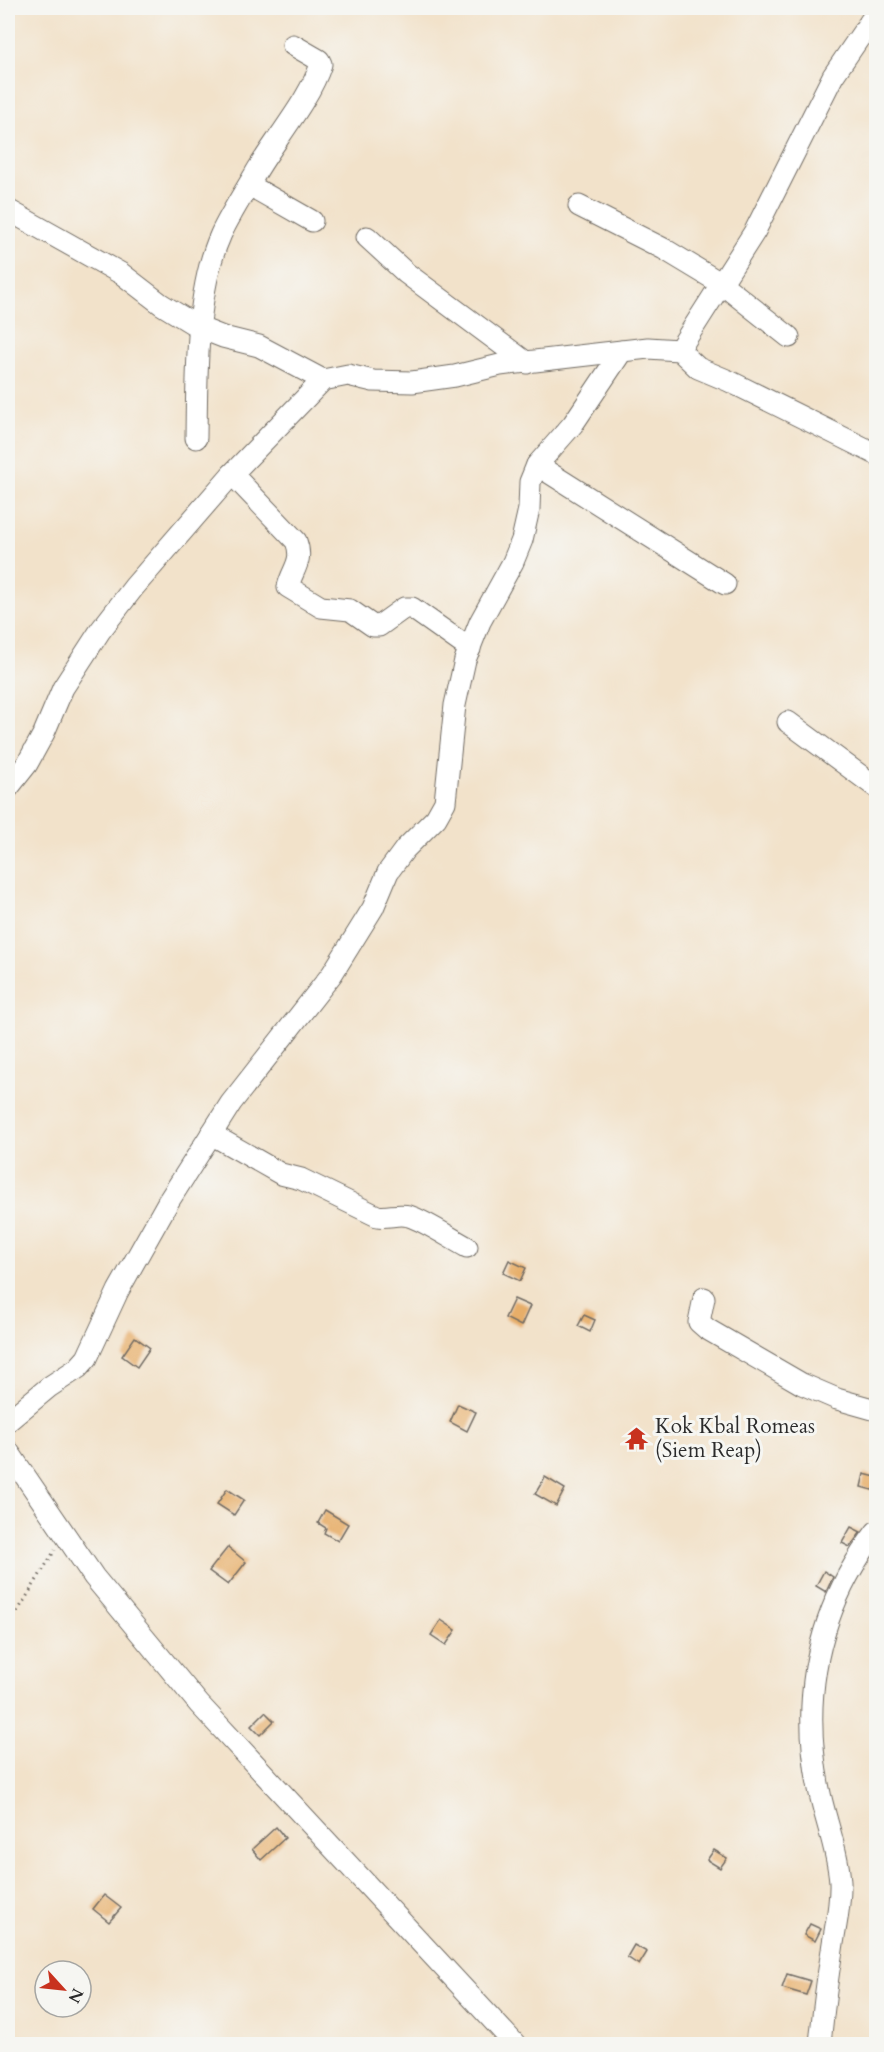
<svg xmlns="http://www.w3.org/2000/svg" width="884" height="2052" viewBox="0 0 884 2052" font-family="Cardo,serif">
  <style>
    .building { fill: #e7ae69 }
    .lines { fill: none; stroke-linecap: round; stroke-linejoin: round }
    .minor-casing { stroke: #716b63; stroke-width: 23 }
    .path { stroke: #716b63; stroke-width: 3; stroke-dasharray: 1.5 4.5; stroke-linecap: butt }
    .minor { stroke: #fff; stroke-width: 21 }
    .labels { text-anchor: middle; stroke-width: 6; stroke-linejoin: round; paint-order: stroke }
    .poi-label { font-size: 21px; fill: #2b2b2b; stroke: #f6f6f2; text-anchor: start }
  </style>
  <rect width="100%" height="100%" fill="#f6f6f2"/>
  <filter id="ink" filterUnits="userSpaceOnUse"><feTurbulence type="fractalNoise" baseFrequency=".0167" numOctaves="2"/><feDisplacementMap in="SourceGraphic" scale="12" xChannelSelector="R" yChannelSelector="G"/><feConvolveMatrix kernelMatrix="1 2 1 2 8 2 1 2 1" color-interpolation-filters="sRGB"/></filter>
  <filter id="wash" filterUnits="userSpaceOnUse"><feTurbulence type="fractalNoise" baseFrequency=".008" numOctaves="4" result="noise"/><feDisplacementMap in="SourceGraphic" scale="24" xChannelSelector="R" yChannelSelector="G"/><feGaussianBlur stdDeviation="1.35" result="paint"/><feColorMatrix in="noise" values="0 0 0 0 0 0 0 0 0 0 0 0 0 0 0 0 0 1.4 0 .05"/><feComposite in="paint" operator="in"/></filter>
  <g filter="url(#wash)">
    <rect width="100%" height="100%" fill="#f2e2ca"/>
    <g id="blocks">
      <g class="building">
        <polygon points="509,1260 526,1268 520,1281 503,1273"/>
        <polygon points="514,1299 530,1306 521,1326 505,1318"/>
        <polygon points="584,1315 595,1320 590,1332 578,1326"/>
        <polygon points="135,1337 150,1348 137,1367 122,1356"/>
        <polygon points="458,1404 476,1412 467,1431 450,1422"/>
        <polygon points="864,1474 876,1477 876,1491 861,1487"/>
        <polygon points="545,1477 565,1489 556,1506 535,1494"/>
        <polygon points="227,1489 244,1500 234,1515 217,1504"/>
        <polygon points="325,1510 348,1524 338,1541 324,1533 326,1528 318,1523"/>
        <polygon points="851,1527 861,1532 850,1547 842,1543"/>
        <polygon points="228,1547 246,1562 228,1585 209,1571"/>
        <polygon points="824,1571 833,1577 826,1592 816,1586"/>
        <polygon points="441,1620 456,1630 446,1645 431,1635"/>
        <polygon points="265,1712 274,1721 260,1735 251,1726"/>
        <polygon points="276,1827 285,1838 261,1860 252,1849"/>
        <polygon points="714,1850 727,1858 720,1868 707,1860"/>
        <polygon points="104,1895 121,1908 109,1922 93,1909"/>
        <polygon points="810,1924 821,1929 815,1941 804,1935"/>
        <polygon points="634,1945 647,1952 639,1965 627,1957"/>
        <polygon points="787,1974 811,1981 806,1995 782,1988"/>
      </g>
    </g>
  </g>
  <g filter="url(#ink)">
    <use href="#blocks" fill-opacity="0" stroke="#716b63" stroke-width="1.5"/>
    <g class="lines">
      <defs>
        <g id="minor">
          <polyline points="249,185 312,221"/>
          <polyline points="579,206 664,249 722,284 789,337"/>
          <polyline points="8,210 122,274 161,304 200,328 223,337 259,346 323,380"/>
          <polyline points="367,237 406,273 527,363"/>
          <polyline points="679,350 755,231 833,76 876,13"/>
          <path d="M196 438C197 376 195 291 221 234 231 213 244 193 255 174 274 141 310 99 321 64L319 60 293 45"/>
          <polyline points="537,465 725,584"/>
          <path d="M232 474 296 541C304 562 292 569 288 587L321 607 350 610 373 626H379L404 608H412L470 649"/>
          <polyline points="788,722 876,787"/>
          <polyline points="8,788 27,764 44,733 63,688 100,631 134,587 232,474 323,380 348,375 373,381 412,382 455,376 500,365 648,348 679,350 698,368 729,381 876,454"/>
          <path d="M211 1134 281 1174 301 1179 377 1216C388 1218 398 1213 409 1216 425 1221 452 1239 467 1247"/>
          <polyline points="704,1298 699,1322 707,1329 802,1384 837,1399 876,1410"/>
          <polyline points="8,1421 49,1387 78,1368 87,1358 118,1291 168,1202 231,1103 332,974 373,908 388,872 405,849 436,818 445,802 455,705 465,660 480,622 513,562 522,540 529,509 530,482 537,465 573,424 622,351"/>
          <polyline points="8,1451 94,1577 199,1704 515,2044"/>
          <path d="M820 2044C823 2013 827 1981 832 1950 835 1928 841 1905 840 1882 838 1851 825 1820 819 1789 800 1695 818 1609 876 1532"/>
        </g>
      </defs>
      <use href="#minor" class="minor-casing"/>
      <polyline class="path" points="8,1627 55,1550"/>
      <use href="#minor" class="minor"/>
    </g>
  </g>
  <defs>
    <symbol id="temple-bare" viewBox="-9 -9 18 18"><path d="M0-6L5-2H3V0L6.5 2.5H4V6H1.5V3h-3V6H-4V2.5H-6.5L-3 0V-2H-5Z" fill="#c8321e" stroke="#f6f6f2" stroke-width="2.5" paint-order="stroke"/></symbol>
  </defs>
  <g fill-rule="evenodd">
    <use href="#temple-bare" x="620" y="1422" width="33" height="33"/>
  </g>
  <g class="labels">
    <g class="poi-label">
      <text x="655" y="1433">Kok Kbal Romeas<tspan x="655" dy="24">(Siem Reap)</tspan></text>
    </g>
  </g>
  <rect width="884" height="2052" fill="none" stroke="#f6f6f2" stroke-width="30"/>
  <g transform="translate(63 1989) rotate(117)"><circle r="28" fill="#f6f6f2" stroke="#a5a5a2" stroke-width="1.5"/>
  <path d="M0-4.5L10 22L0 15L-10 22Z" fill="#c8321e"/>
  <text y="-9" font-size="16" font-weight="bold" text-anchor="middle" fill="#2b2b2b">N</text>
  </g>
</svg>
